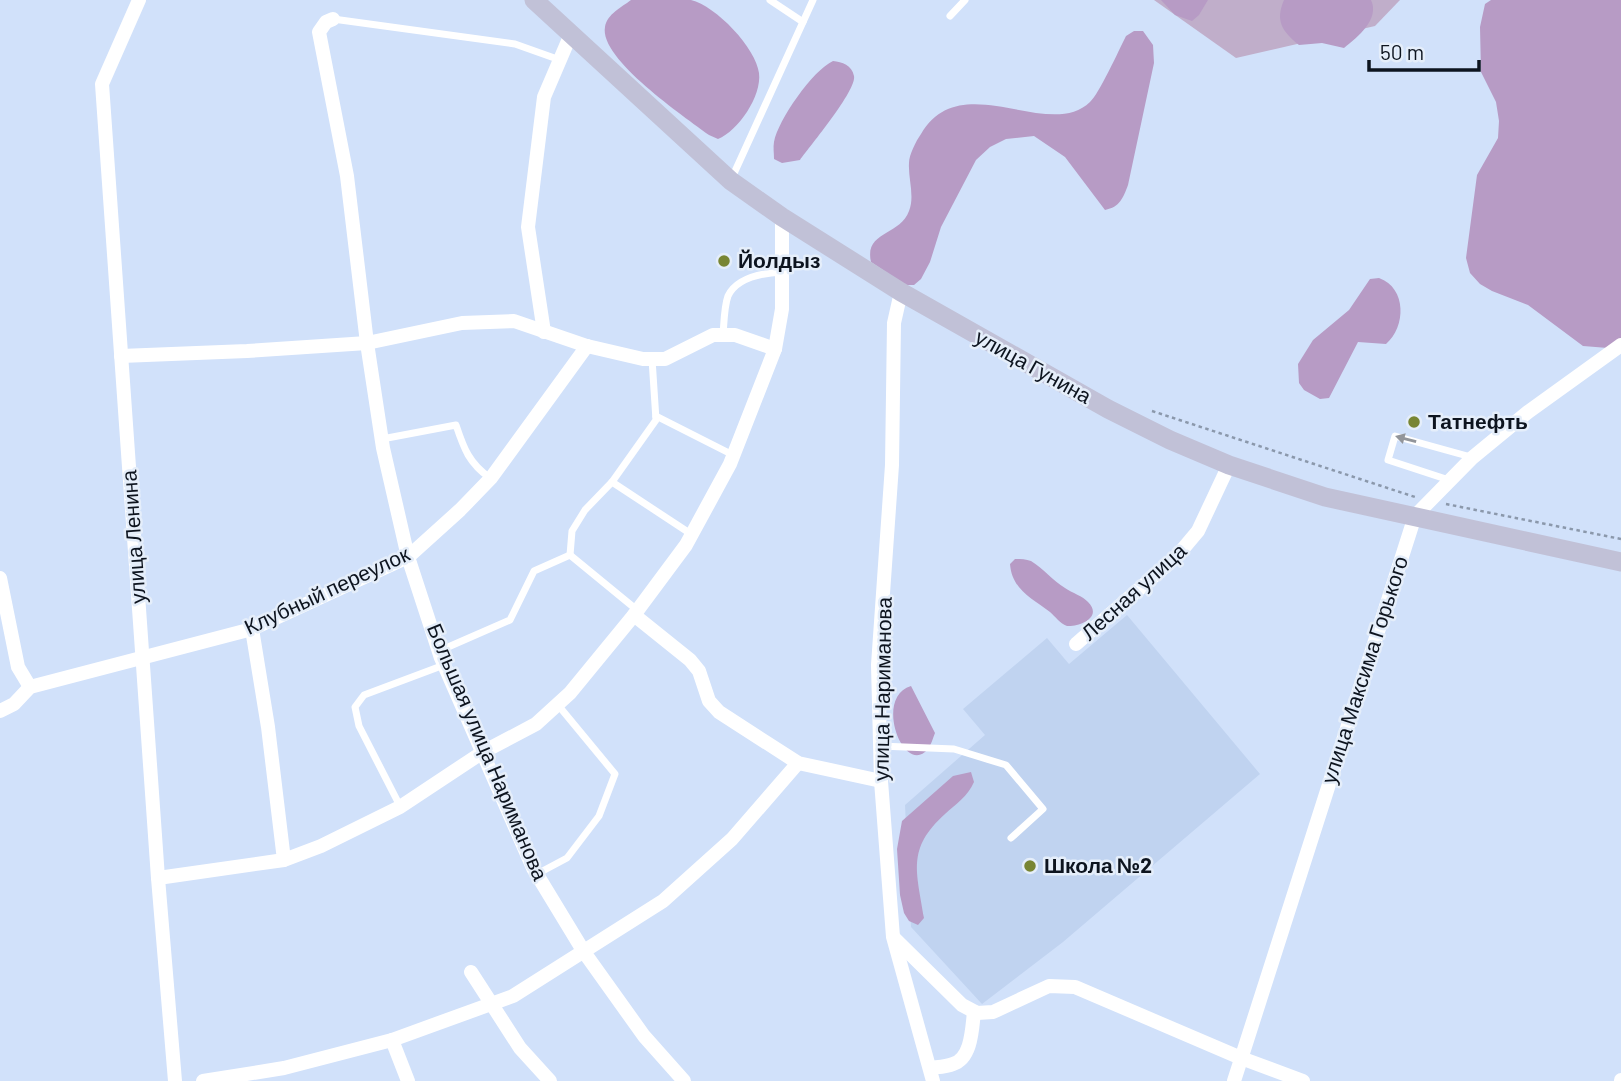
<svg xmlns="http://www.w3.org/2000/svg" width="1621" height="1081" viewBox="0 0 1621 1081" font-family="Barlow,sans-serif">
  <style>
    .built { fill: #c0d3f0 }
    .green { fill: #c0aeca }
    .forest { fill: #b79bc5 }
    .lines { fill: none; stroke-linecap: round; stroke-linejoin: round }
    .path { stroke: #8b98ab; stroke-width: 2.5; stroke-dasharray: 3.5 3.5; stroke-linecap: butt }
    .service { stroke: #fff; stroke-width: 7 }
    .minor { stroke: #fff; stroke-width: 14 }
    .secondary { stroke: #c1c1d7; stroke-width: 19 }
    .oneway { fill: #92959a }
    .poi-dot { fill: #788533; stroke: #e5eefa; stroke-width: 2.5 }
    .labels { text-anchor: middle; stroke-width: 5; stroke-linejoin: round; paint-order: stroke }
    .poi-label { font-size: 21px; font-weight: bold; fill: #0d141f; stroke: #e5eefa; text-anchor: start }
    .street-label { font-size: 21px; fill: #0d141f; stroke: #e5eefa }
  </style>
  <rect width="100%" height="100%" fill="#d1e1fa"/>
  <polygon class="built" points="1127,615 1260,774 1063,942 982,1004 911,927 905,805 985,735 963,709 1047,638 1069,664"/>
  <polygon class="green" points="1154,0 1400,0 1375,26 1236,58"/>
  <g class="forest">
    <path d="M631 0C647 0 677 0 691 0 716 6 756 48 759 73 762 96 738 131 718 139L709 135C685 117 599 59 605 27 607 14 622 7 631 0Z"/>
    <polygon points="1161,0 1208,0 1199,15 1192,21 1175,15"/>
    <path d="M1284 0H1371C1380 19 1358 37 1344 48L1322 43 1299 45C1282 31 1275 21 1284 0Z"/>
    <polygon points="1491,0 1621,0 1621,338 1608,348 1583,346 1528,305 1492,291 1480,284 1470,273 1466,258 1477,175 1498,138 1499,121 1496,102 1481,72 1480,27 1485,4"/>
    <path d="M1134 31H1143L1153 45 1154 63 1128 185C1123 198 1120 207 1105 210L1065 157 1034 136 1006 139 990 147 976 160 941 227 930 262 921 279 914 285H905L871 262C864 231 900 236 909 211 915 196 908 179 909 163 909 155 916 141 921 134 961 66 1049 142 1090 102 1099 94 1119 50 1126 36Z"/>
    <path d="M833 61C842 62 852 65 854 76 857 90 810 146 800 160L782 163 774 159C774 153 773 147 774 142 778 120 813 70 833 61Z"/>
    <path d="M1379 278C1407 288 1406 327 1386 344L1358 342 1329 398 1320 399 1304 390 1299 383 1298 364 1313 340 1349 310 1370 279Z"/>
    <path d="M1015 559C1020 559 1026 559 1031 561 1043 568 1053 581 1065 588 1072 593 1083 596 1088 602 1103 617 1080 627 1067 626 1059 623 1056 617 1050 612 1032 598 1012 590 1010 564Z"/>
    <path d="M911 686 935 733C933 738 931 745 928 749 904 778 873 697 911 686Z"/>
    <path d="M971 772 974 782C968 796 956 804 945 814 906 849 917 872 924 918L918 925 909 921 904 913 900 895 897 849 902 821 953 776Z"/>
  </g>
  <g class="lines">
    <g class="path">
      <polyline points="1152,411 1415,497"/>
      <polyline points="1446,504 1621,539"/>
    </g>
    <g class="service">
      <polyline points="770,0 803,22"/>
      <polyline points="950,16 965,0"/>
      <polyline points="333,19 515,44 560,60"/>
      <polyline points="731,180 813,0"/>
      <path d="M723 335C724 324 724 307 728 296 737 277 764 273 782 272"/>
      <polyline points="656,416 733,455"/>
      <path d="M382 439 456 425C464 449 469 463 490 478"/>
      <polyline points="1449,480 1388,460 1395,436 1471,457"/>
      <polyline points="612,482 691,534"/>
      <polyline points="570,555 572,531 585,510 612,482 656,420 652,359"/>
      <polyline points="439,651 510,620 534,571 570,555 637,610"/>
      <polyline points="880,746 954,749 1006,765 1043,809 1011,838"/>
      <polyline points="400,806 359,726 355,707 364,695 444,665"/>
      <polyline points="537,874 567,858 599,816 615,774 558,705"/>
    </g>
    <g class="minor">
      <polyline points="139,0 102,84 158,878 175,1081"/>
      <polyline points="333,19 326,22 319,32 347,176 367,343 383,448 408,557 441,658 533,868 584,952 644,1036 684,1081"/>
      <polyline points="901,292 894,323 892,465 878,665 881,781 893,937 933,1081"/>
      <polyline points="544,332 528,227 544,97 571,34"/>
      <polyline points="121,356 247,351 367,343 462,323 514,321 587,346 643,359 665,359 713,335 735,335 775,349"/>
      <polyline points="0,578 18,667 30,687"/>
      <polyline points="634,615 690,660 699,671 709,701 719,712 798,763 881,781"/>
      <polyline points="252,629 268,727 284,860"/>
      <polyline points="1076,644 1177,556 1198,531 1229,465"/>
      <polyline points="0,711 14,704 30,687 252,629 408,557 460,510 491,478 587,346"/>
      <polyline points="158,878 284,860 321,846 400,807 483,752 536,724 570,693 634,615 686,545 730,464 775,349 782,309 782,217"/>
      <polyline points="894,938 962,1005 977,1013 993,1012 1049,986 1075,987 1241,1058 1303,1081"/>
      <polyline points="471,972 520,1048 550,1081"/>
      <polyline points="392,1040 408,1081"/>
      <path d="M930 1068C937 1067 946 1067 953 1064 972 1058 972 1028 974 1012"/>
      <polyline points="203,1081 284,1068 392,1040 513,996 663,901 732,839 798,763"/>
      <polyline points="1234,1081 1415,516 1472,458 1528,412 1621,345"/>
      <polyline points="1621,1081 1621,1080"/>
    </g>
    <polyline class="secondary" points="534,0 731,181 782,217 901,292 1108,409 1170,440 1229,465 1325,497 1621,562"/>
  </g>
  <defs><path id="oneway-solid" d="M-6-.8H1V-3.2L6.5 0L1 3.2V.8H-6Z" transform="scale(1.75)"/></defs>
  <use class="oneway" href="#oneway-solid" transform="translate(1406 439) rotate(-165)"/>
  <g class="poi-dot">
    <circle cx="724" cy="261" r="7"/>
    <circle cx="1414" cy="422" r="7"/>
    <circle cx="1030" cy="866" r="7"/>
  </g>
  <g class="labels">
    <g class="poi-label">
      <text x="738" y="268">Йолдыз</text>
      <text x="1428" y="429">Татнефть</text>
      <text x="1044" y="873">Школа №2</text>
    </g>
    <g class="street-label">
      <text transform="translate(1033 367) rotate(29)" y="7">улица Гунина</text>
      <text transform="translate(134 537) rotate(-94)" y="7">улица Ленина</text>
      <text transform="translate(327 591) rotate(-25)" y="7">Клубный переулок</text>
      <text transform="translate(1134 592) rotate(-42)" y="7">Лесная улица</text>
      <text transform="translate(1365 670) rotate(-72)" y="7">улица Максима Горького</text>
      <text transform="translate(883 689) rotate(-89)" y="7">улица Нариманова</text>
      <text transform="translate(487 752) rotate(67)" y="7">Большая улица Нариманова</text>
    </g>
  </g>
  <path d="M1369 60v10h110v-10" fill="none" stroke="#0d141f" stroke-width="3.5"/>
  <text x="1380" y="60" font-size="21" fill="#0d141f" stroke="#e5eefa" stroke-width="5" paint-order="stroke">50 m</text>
</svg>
